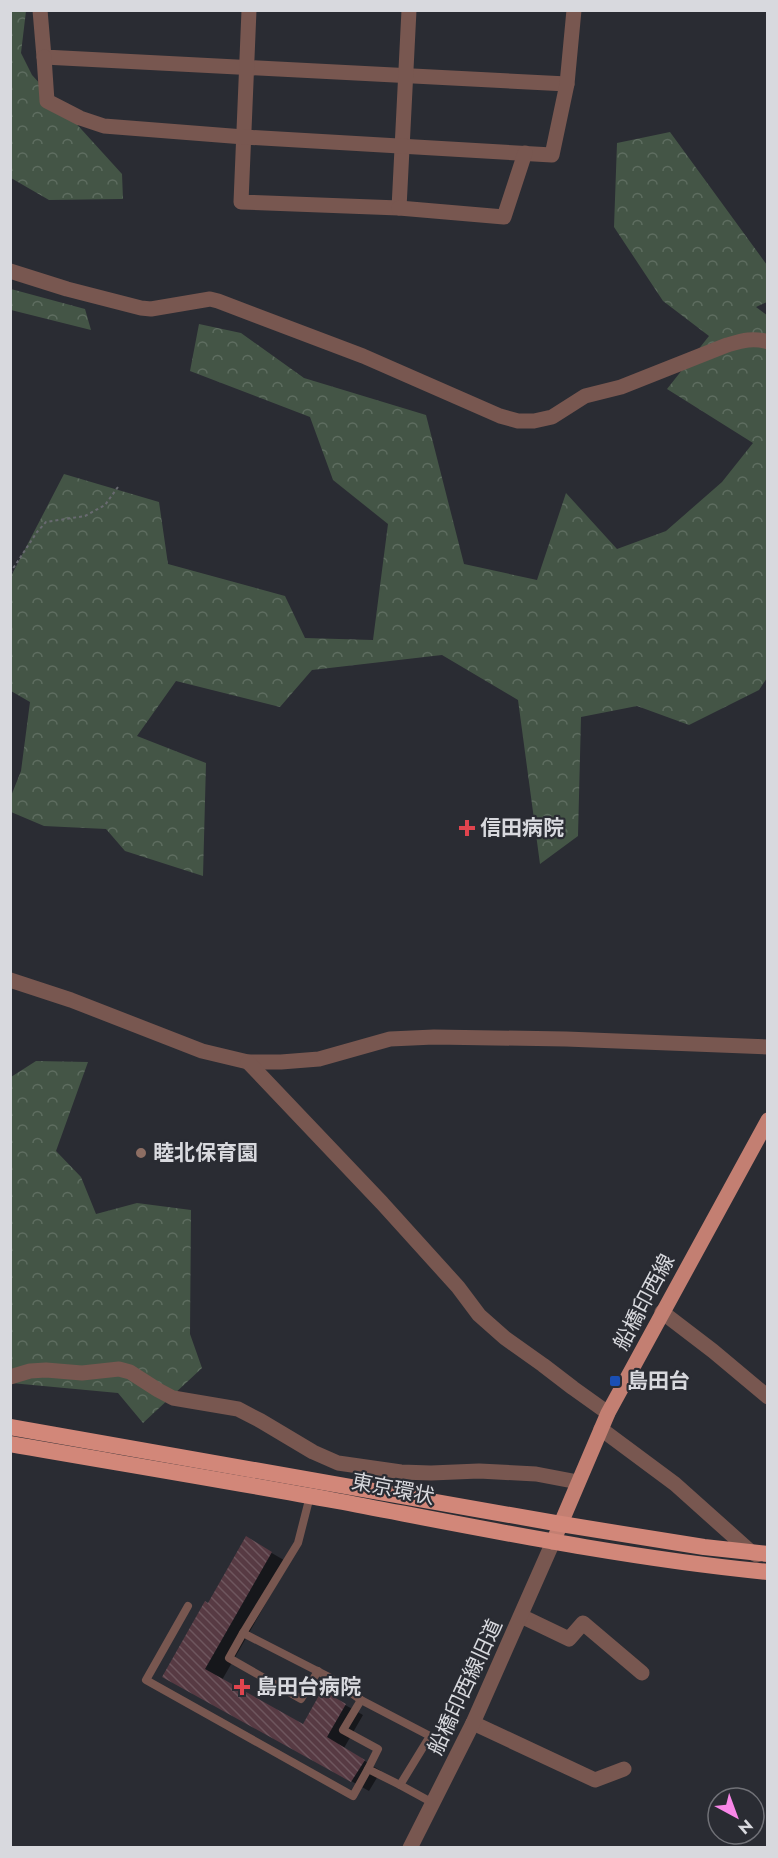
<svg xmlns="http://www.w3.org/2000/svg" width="778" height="1858" viewBox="0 0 778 1858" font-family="Jost,'Noto Sans JP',sans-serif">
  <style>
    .forest { fill: url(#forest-crowns) }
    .shadow { fill: #0007 }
    .building { fill: url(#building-back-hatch) }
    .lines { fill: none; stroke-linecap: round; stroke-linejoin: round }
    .path { stroke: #686a70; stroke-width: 2; stroke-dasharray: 3 3; stroke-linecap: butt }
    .service { stroke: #785750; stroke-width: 8 }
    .minor { stroke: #785750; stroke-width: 15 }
    .tertiary { stroke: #785750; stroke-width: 15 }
    .primary { stroke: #c37f72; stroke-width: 15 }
    .trunk { stroke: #d28779; stroke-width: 16 }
    .health-dot { fill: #e0444e; stroke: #2a2c33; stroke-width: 2 }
    .education-dot { fill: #8d6e63; stroke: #2a2c33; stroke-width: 2 }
    .transit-dot { fill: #1a4fb4; stroke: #2a2c33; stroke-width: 2 }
    .labels { text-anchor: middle; stroke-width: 4.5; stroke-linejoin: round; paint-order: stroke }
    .poi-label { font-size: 21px; font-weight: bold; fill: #d8d9de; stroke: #2a2c33; text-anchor: start }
    .street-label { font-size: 21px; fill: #d8d9de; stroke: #2a2c33 }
  </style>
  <defs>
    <pattern id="forest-crowns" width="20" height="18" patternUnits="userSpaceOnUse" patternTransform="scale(1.5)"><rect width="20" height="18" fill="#445546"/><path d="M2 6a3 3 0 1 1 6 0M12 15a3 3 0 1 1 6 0" fill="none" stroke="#5e6d60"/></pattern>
    <pattern id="building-back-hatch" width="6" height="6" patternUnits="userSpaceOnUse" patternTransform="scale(1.5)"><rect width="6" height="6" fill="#573a43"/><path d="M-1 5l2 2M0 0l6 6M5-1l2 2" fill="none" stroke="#6e565e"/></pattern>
  </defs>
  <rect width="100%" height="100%" fill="#2a2c33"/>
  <g class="forest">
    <polygon points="11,11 26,11 21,53 32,75 122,174 123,199 49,200 11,178"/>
    <polygon points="670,132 767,265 767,302 756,307 768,316 767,678 759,690 689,725 637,706 581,717 578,836 540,864 518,700 442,655 312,670 280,707 176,681 137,736 206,763 203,876 125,851 106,829 44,826 11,812 11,796 21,771 30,702 11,691 10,578 64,474 159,502 168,564 285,596 305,638 373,640 388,524 333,480 310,417 190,371 199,324 241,333 304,378 426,415 464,564 537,580 566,493 617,549 666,531 722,482 753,443 667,389 709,336 663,301 614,227 617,143"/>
    <polygon points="11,289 85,309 91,330 11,310"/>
    <polygon points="36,1061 88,1062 56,1151 81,1177 96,1214 137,1203 191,1210 190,1334 202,1368 143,1423 118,1393 11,1383 11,1077"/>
  </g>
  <polygon class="shadow" points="246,1538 289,1563 222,1680 304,1726 322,1692 363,1715 344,1748 381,1771 369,1791 164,1676 208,1605"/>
  <polygon class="building" points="246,1536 272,1552 205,1669 303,1724 322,1690 346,1704 327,1737 365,1760 351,1782 162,1677 205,1601 208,1603"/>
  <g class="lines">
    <polyline class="path" points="10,573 37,532 46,522 85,516 105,505 118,487"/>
    <g class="service">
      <polyline points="310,1496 298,1543 243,1633 329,1677 361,1700 430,1736 400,1785 433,1803"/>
      <polyline points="188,1606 146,1680 353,1796 368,1769"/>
      <polyline points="243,1633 229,1658 301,1699 318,1671"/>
      <polyline points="361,1700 343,1730 378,1749 368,1769 400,1785"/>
    </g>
    <g class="minor">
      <polyline points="40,10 44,57 567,84"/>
      <polyline points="249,10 241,202 399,208 409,10"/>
      <polyline points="44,57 47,101 80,118 104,126 244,137 552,155 567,84 574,10"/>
      <polyline points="399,208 504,217 525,153"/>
      <path d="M10 271 67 289 141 308 151 309 210 299 218 301 363 356 500 416 518 421H534L552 417 585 396 621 387 727 345C741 341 753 337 768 342"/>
      <polyline points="10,980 71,1000 202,1051 248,1062 281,1062 319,1059 390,1039 434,1037 566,1039 768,1047"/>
      <polyline points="248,1062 382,1203 458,1287 479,1315 505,1338 543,1365 573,1388 608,1413"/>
      <polyline points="662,1312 713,1351 768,1397"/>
      <polyline points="10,1377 30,1371 46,1370 82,1373 119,1369 130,1372 158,1390 173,1398 238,1409 261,1421 313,1452 338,1463 401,1472 431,1473 479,1471 536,1474 578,1482"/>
      <polyline points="601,1429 675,1484 751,1552 757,1555"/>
      <polyline points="521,1616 569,1639 583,1623 642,1673"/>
      <polyline points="473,1723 595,1780 624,1769"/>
    </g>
    <polyline class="tertiary" points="410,1848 473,1723 553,1542"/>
    <polyline class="primary" points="553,1542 608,1413 768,1120"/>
    <g class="trunk">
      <polyline points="10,1427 561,1524 704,1547 768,1554"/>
      <path d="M10 1444C119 1463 229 1481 337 1501 480 1528 623 1558 768 1572"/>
    </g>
  </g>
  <g class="health-dot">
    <path d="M464 819h6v6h6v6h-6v6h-6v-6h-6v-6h6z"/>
    <path d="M239 1678h6v6h6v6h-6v6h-6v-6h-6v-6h6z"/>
  </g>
  <circle class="education-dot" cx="141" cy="1153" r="6"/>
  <rect class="transit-dot" x="609" y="1375" width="12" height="12" rx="3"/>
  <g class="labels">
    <g class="poi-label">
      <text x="480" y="835">信田病院</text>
      <text x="153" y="1160">睦北保育園</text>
      <text x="627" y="1388">島田台</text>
      <text x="256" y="1694">島田台病院</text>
    </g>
    <g class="street-label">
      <text transform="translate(644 1302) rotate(-62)" y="7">船橋印西線</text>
      <text transform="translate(393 1489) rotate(11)" y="7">東京環状</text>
      <text transform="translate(465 1687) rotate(-65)" y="7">船橋印西線旧道</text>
    </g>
  </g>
  <rect width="778" height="1858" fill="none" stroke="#d8d9de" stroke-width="24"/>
  <g transform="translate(736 1816) rotate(139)"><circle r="28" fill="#2a2c33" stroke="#707177" stroke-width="1.5"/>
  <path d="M0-4.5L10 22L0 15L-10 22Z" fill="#f987e8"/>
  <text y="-9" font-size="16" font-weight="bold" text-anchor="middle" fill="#d8d9de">N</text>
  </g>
</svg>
